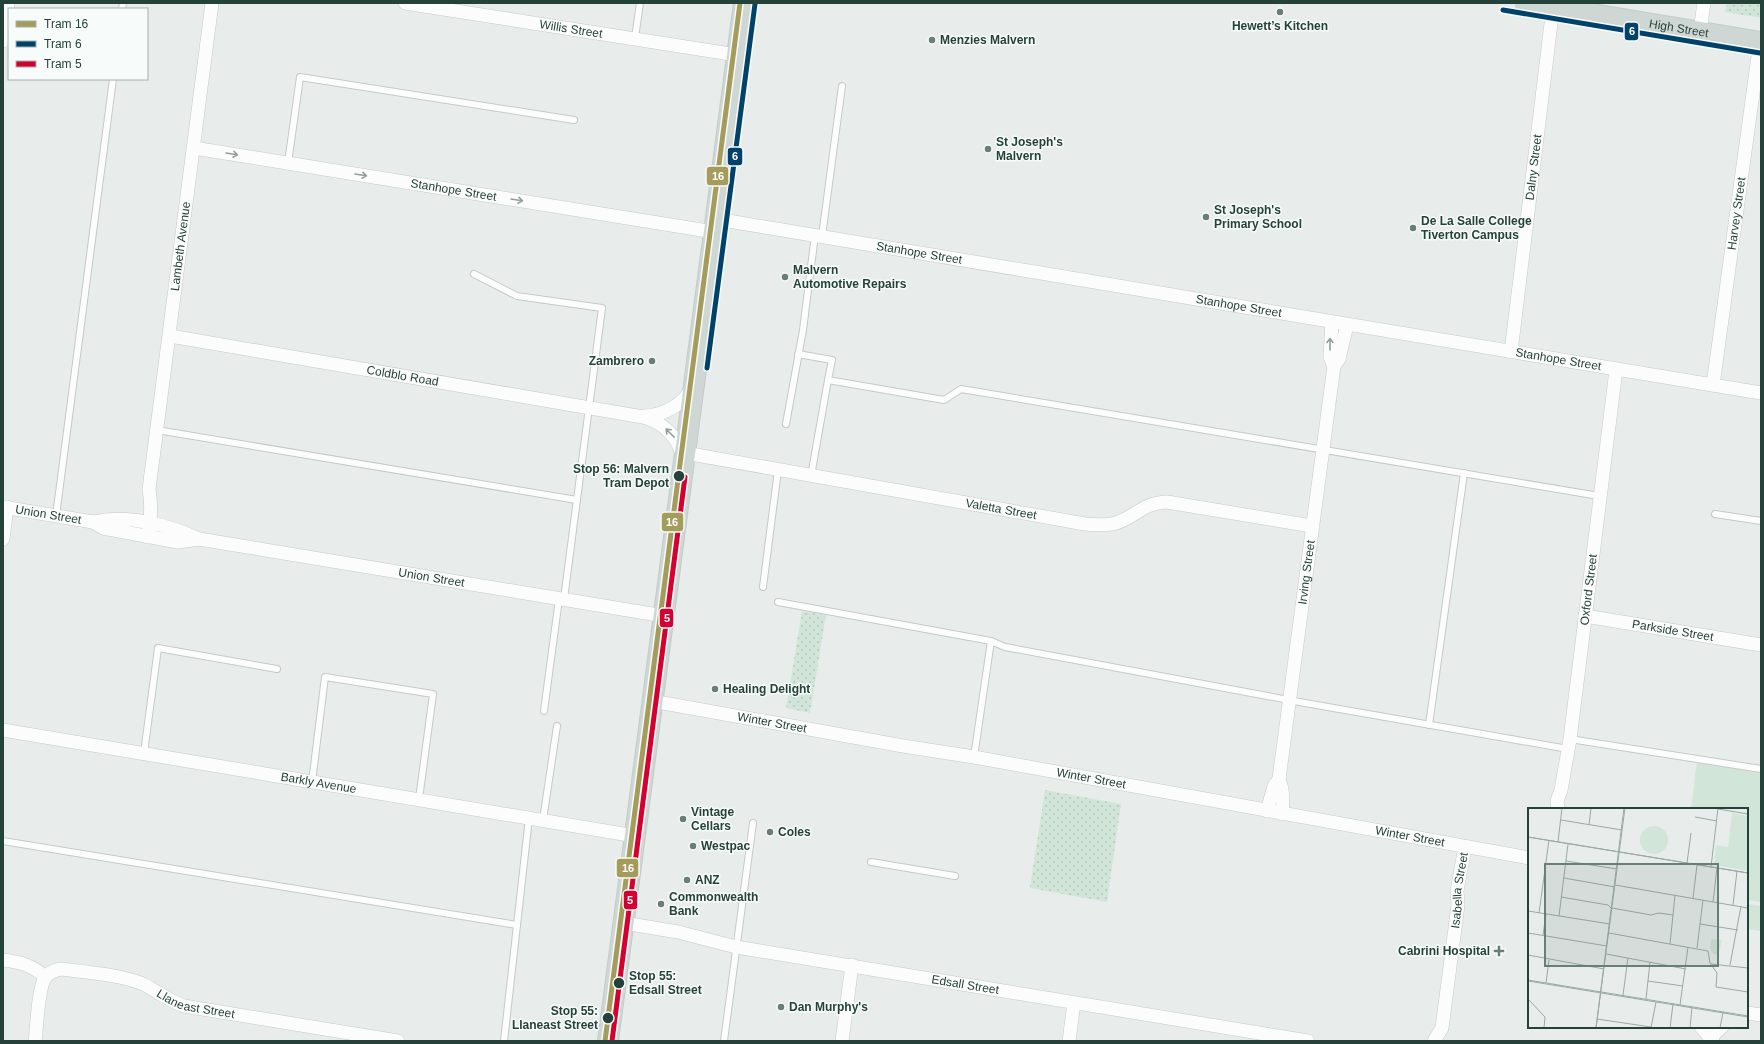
<svg xmlns="http://www.w3.org/2000/svg" width="1764" height="1044" viewBox="0 0 1764 1044" font-family="Helvetica,sans-serif">
  <style>
    .green { fill: url(#green-dots) }
    .pitch { fill: #d1e6d8 }
    .lines { fill: none; stroke-linecap: round; stroke-linejoin: round }
    .service-casing { stroke: #c5cac8; stroke-width: 8 }
    .minor-casing { stroke: #c5cac8; stroke-width: 14 }
    .primary-casing { stroke: #c3ccc9; stroke-width: 22 }
    .service { stroke: #fcfcfc; stroke-width: 6 }
    .minor { stroke: #fcfcfc; stroke-width: 13 }
    .primary { stroke: #cfd7d5; stroke-width: 20 }
    .tram-1-casing { stroke: #f7fbf9; stroke-width: 8 }
    .tram-2-casing { stroke: #f7fbf9; stroke-width: 8 }
    .tram-3-casing { stroke: #f7fbf9; stroke-width: 8 }
    .tram-1 { stroke: #a59c5c; stroke-width: 5 }
    .tram-2 { stroke: #01426a; stroke-width: 5 }
    .tram-3 { stroke: #d50032; stroke-width: 5 }
    .oneway { stroke: #909f9b }
    .poi-dot { fill: #697e78; stroke: #f7fbf9; stroke-width: 1.5 }
    .stop-dot { fill: #24423a; stroke: #f7fbf9; stroke-width: 1.5 }
    .labels { text-anchor: middle; stroke-width: 3; stroke-linejoin: round; paint-order: stroke }
    .poi-label { font-size: 12px; font-weight: bold; fill: #24423a; stroke: #f7fbf9; text-anchor: start }
    .street-label { font-size: 12px; fill: #24423a; stroke: #f7fbf9 }
    .stop-label { font-size: 12px; font-weight: bold; fill: #24423a; stroke: #f7fbf9; text-anchor: end }
    .inset-road { fill: none; stroke: #9aa9a4; stroke-width: 1 }
    .view { fill: #697e78; fill-opacity: 0.15; stroke: #697e78; stroke-width: 2 }
    .inset-edge { fill: none; stroke: #24423a; stroke-width: 2 }
    .line-badge { stroke: #f7fbf9; stroke-width: 1.5 }
    .badge-label { font-size: 11px; text-anchor: middle; font-weight: bold; fill: #fff }
  </style>
  <defs>
    <pattern id="green-dots" width="8" height="8" patternUnits="userSpaceOnUse"><rect width="8" height="8" fill="#d1e6d8"/><path d="M2 2h.1M6 6h.1" fill="none" stroke="#b3c6ba" stroke-width="1.8" stroke-linecap="round"/></pattern>
  </defs>
  <rect width="100%" height="100%" fill="#e8edeb"/>
  <g class="green">
    <polygon points="1727,3 1761,3 1761,18 1725,12"/>
    <polygon points="802,611 826,615 810,713 786,708"/>
    <polygon points="1045,790 1121,804 1107,902 1030,888"/>
  </g>
  <g class="pitch">
    <polygon points="1697,761 1761,772 1761,902 1747,900 1747,809 1691,809"/>
    <polygon points="1747,904 1761,906 1761,931 1747,929"/>
  </g>
  <g class="lines">
    <defs>
      <g id="service">
        <polyline points="122,9 123,3"/>
        <polyline points="635,38 640,3"/>
        <polyline points="288,163 300,77 574,120"/>
        <polyline points="822,236 842,86"/>
        <polyline points="474,274 517,296 602,308 564,599"/>
        <polyline points="798,354 832,360 828,380"/>
        <polyline points="786,424 803,330 815,235"/>
        <polyline points="157,430 577,500"/>
        <polyline points="811,476 828,380 944,400 961,389 1599,496"/>
        <polyline points="1715,514 1761,521"/>
        <polyline points="56,516 113,79"/>
        <polyline points="763,587 778,470"/>
        <polyline points="778,602 991,641 1005,647 1305,703 1568,749"/>
        <polyline points="544,711 559,599"/>
        <polyline points="1429,725 1464,473"/>
        <polyline points="1570,739 1761,769"/>
        <polyline points="144,753 158,648 277,669"/>
        <polyline points="974,757 991,641"/>
        <polyline points="312,782 325,677 433,694 419,799"/>
        <polyline points="543,820 557,726"/>
        <polyline points="3,841 517,925"/>
        <polyline points="871,862 955,876"/>
        <polyline points="504,1041 529,818"/>
        <polyline points="724,1041 753,823"/>
      </g>
      <g id="minor">
        <path id="s1" d="M405 3 737 55"/>
        <polyline points="1700,31 1704,3"/>
        <polyline points="3,41 8,3"/>
        <path id="s2" d="M194 148 714 232"/>
        <path id="s3" d="M716 219 1761 393"/>
        <path id="s4" d="M170 336 643 417C663 422 678 437 683 457"/>
        <path id="s5" d="M1511 352 1553 7"/>
        <polyline points="1334,366 1339,359 1347,325"/>
        <path id="s6" d="M1713 385 1760 42"/>
        <path d="M643 416C662 416 684 405 692 387"/>
        <path id="s7" d="M685 453 1085 524C1095 525 1106 526 1116 523 1137 516 1142 503 1167 502L1312 526"/>
        <path id="s8" d="M3 507 93 522C128 514 168 525 199 539L664 616"/>
        <polyline points="93,522 103,528 178,542 199,539"/>
        <path id="s9" d="M148 537C151 520 152 506 149 489L212 3"/>
        <polyline points="3,539 7,507"/>
        <path id="s10" d="M1585 616 1761 645"/>
        <path id="s11" d="M652 701 903 746 974 757 1529 858"/>
        <path id="s12" d="M3 730 635 836"/>
        <path id="s13" d="M1558 809 1557 801 1561 790 1570 739 1616 370"/>
        <polyline points="1267,811 1274,786 1279,779"/>
        <path id="s14" d="M1282 814C1283 801 1284 791 1279 779L1334 366 1330 357 1332 322"/>
        <path id="s15" d="M624 923 678 932 736 947 1308 1041"/>
        <path d="M3 960C20 962 32 965 45 977"/>
        <polyline points="1747,1013 1761,1015"/>
        <polyline points="1701,1027 1713,1041"/>
        <polyline points="1710,1038 1722,1027"/>
        <path id="s16" d="M35 1041C37 1027 38 988 45 978 49 972 55 970 61 969 85 972 122 975 143 984 157 991 169 1001 184 1006L398 1041"/>
        <polyline points="842,1041 852,965"/>
        <polyline points="1069,1041 1074,1003"/>
        <path id="s17" d="M1434 1041 1442 1028 1458 905 1457 891 1465 847"/>
      </g>
      <g id="primary">
        <path id="s18" d="M1526 3 1761 42"/>
        <polyline points="608,1041 744,3"/>
      </g>
    </defs>
    <use href="#service" class="service-casing"/>
    <use href="#minor" class="minor-casing"/>
    <use href="#primary" class="primary-casing"/>
    <use href="#service" class="service"/>
    <use href="#minor" class="minor"/>
    <use href="#primary" class="primary"/>
    <defs>
      <polyline id="tram-1" points="605,1041 740,3"/>
      <g id="tram-2">
        <polyline points="1503,10 1760,53"/>
        <polyline points="707,368 755,4"/>
      </g>
      <polyline id="tram-3" points="612,1041 685,477"/>
    </defs>
    <use href="#tram-1" class="tram-1-casing"/>
    <use href="#tram-2" class="tram-2-casing"/>
    <use href="#tram-3" class="tram-3-casing"/>
    <use href="#tram-1" class="tram-1"/>
    <use href="#tram-2" class="tram-2"/>
    <use href="#tram-3" class="tram-3"/>
  </g>
  <defs><path id="oneway-shaft" d="M-6 0H5M1.5-3L5.5 0L1.5 3" fill="none" stroke-width="1.6" stroke-linecap="round" stroke-linejoin="round"/></defs>
  <g class="oneway">
    <use href="#oneway-shaft" transform="translate(232 154) rotate(9)"/>
    <use href="#oneway-shaft" transform="translate(361 175) rotate(9)"/>
    <use href="#oneway-shaft" transform="translate(517 200) rotate(9)"/>
    <use href="#oneway-shaft" transform="translate(1330 344) rotate(-90)"/>
    <use href="#oneway-shaft" transform="translate(670 433) rotate(-135)"/>
  </g>
  <g class="poi-dot">
    <circle cx="1280" cy="12" r="4"/>
    <circle cx="932" cy="40" r="4"/>
    <circle cx="988" cy="149" r="4"/>
    <circle cx="1206" cy="217" r="4"/>
    <circle cx="1413" cy="228" r="4"/>
    <circle cx="785" cy="277" r="4"/>
    <circle cx="652" cy="361" r="4"/>
    <circle cx="715" cy="689" r="4"/>
    <circle cx="683" cy="819" r="4"/>
    <circle cx="770" cy="832" r="4"/>
    <circle cx="693" cy="846" r="4"/>
    <circle cx="687" cy="880" r="4"/>
    <circle cx="661" cy="904" r="4"/>
    <path d="M1497 945h4v4h4v4h-4v4h-4v-4h-4v-4h4z"/>
    <circle cx="781" cy="1007" r="4"/>
  </g>
  <g class="stop-dot">
    <circle cx="679" cy="476" r="6"/>
    <circle cx="619" cy="983" r="6"/>
    <circle cx="608" cy="1018" r="6"/>
  </g>
  <g class="labels">
    <g class="poi-label">
      <text x="1280" y="30" text-anchor="middle">Hewett’s Kitchen</text>
      <text x="940" y="44">Menzies Malvern</text>
      <text x="996" y="146">St Joseph's<tspan x="996" dy="14">Malvern</tspan></text>
      <text x="1214" y="214">St Joseph's<tspan x="1214" dy="14">Primary School</tspan></text>
      <text x="1421" y="225">De La Salle College<tspan x="1421" dy="14">Tiverton Campus</tspan></text>
      <text x="793" y="274">Malvern<tspan x="793" dy="14">Automotive Repairs</tspan></text>
      <text x="644" y="365" text-anchor="end">Zambrero</text>
      <text x="723" y="693">Healing Delight</text>
      <text x="691" y="816">Vintage<tspan x="691" dy="14">Cellars</tspan></text>
      <text x="778" y="836">Coles</text>
      <text x="701" y="850">Westpac</text>
      <text x="695" y="884">ANZ</text>
      <text x="669" y="901">Commonwealth<tspan x="669" dy="14">Bank</tspan></text>
      <text x="1490" y="955" text-anchor="end">Cabrini Hospital</text>
      <text x="789" y="1011">Dan Murphy's</text>
    </g>
    <g class="street-label">
      <text dy="4" stroke="none"><textPath href="#s18" startOffset="155">High Street</textPath></text>
      <text dy="4" stroke="none"><textPath href="#s1" startOffset="168">Willis Street</textPath></text>
      <text dy="4" stroke="none"><textPath href="#s5" startOffset="186">Dalny Street</textPath></text>
      <text dy="4" stroke="none"><textPath href="#s2" startOffset="263">Stanhope Street</textPath></text>
      <text dy="4" stroke="none"><textPath href="#s6" startOffset="173">Harvey Street</textPath></text>
      <text dy="4" stroke="none"><textPath href="#s9" startOffset="293">Lambeth Avenue</textPath></text>
      <text dy="4" stroke="none"><textPath href="#s3" startOffset="206">Stanhope Street</textPath></text>
      <text dy="4" stroke="none"><textPath href="#s3" startOffset="530">Stanhope Street</textPath></text>
      <text dy="4" stroke="none"><textPath href="#s3" startOffset="854">Stanhope Street</textPath></text>
      <text dy="4" stroke="none"><textPath href="#s4" startOffset="236">Coldblo Road</textPath></text>
      <text dy="4" stroke="none"><textPath href="#s7" startOffset="321">Valetta Street</textPath></text>
      <text dy="4" stroke="none"><textPath href="#s8" startOffset="46">Union Street</textPath></text>
      <text dy="4" stroke="none"><textPath href="#s14" startOffset="244">Irving Street</textPath></text>
      <text dy="4" stroke="none"><textPath href="#s8" startOffset="436">Union Street</textPath></text>
      <text dy="4" stroke="none"><textPath href="#s13" startOffset="222">Oxford Street</textPath></text>
      <text dy="4" stroke="none"><textPath href="#s10" startOffset="89">Parkside Street</textPath></text>
      <text dy="4" stroke="none"><textPath href="#s11" startOffset="122">Winter Street</textPath></text>
      <text dy="4" stroke="none"><textPath href="#s11" startOffset="446">Winter Street</textPath></text>
      <text dy="4" stroke="none"><textPath href="#s12" startOffset="320">Barkly Avenue</textPath></text>
      <text dy="4" stroke="none"><textPath href="#s11" startOffset="770">Winter Street</textPath></text>
      <text dy="4" stroke="none"><textPath href="#s17" startOffset="154">Isabella Street</textPath></text>
      <text dy="4" stroke="none"><textPath href="#s15" startOffset="347">Edsall Street</textPath></text>
      <text dy="4" stroke="none"><textPath href="#s16" startOffset="224">Llaneast Street</textPath></text>
    </g>
    <g class="stop-label">
      <text x="669" y="473">Stop 56: Malvern<tspan x="669" dy="14">Tram Depot</tspan></text>
      <text x="629" y="980" text-anchor="start">Stop 55:<tspan x="629" dy="14">Edsall Street</tspan></text>
      <text x="598" y="1015">Stop 55:<tspan x="598" dy="14">Llaneast Street</tspan></text>
    </g>
  </g>
  <g transform="translate(1528 808)">
    <rect width="220" height="220" fill="#e8edeb"/>
    <path d="M204 5 220 8V63L186 57 188 37 200 39Z" fill="#d1e6d8"/>
    <path d="M112 32a14 14 0 1 1 28 0a14 14 0 1 1-28 0ZM183 131 194 132 190 147 185 146 182 141Z" fill="#d1e6d8"/>
    <path class="inset-road" d="M190 1 220 6M167 9 189 13M33 12 94 22M61 17 63 0M0 29 220 65M0 29 220 65M30 34 34 0M38 53 89 61M159 55 163 25M183 59 190 0M36 70 87 79M87 77 220 100M33 89 80 97 84 101M165 90 169 57M185 94 189 60M205 97 209 63M84 100 123 107 131 105 145 107M0 103 82 116M11 105 21 32M31 108 40 36M172 116 210 122M0 125 79 138M81 125 180 143 182 155 189 165 188 179 220 184M15 127 18 106M142 136 147 87M169 140 175 92M78 146 158 161M0 147 76 161M183 156 220 160M202 157 213 98M0 172 220 208M0 173 220 209M120 173 155 178M18 175 21 152M95 187 100 150M0 191 17 209 16 220M118 191 122 154M152 197 160 139M69 211 123 219M68 220 97 0M68 220 96 0M123 220 128 194M142 220 145 196M162 220 164 199M192 220 195 204"/>
    <path class="view" d="M17 56H190V158H17Z"/>
    <rect width="220" height="220" class="inset-edge"/>
  </g>
  <g class="line-badge">
    <rect x="1624" y="22" width="15" height="19" rx="4" fill="#01426a"/>
    <rect x="727" y="147" width="16" height="19" rx="4" fill="#01426a"/>
    <rect x="706" y="166" width="23" height="20" rx="4" fill="#a59c5c"/>
    <rect x="661" y="512" width="23" height="20" rx="4" fill="#a59c5c"/>
    <rect x="659" y="608" width="15" height="20" rx="4" fill="#d50032"/>
    <rect x="616" y="858" width="23" height="20" rx="4" fill="#a59c5c"/>
    <rect x="623" y="890" width="15" height="20" rx="4" fill="#d50032"/>
  </g>
  <g class="badge-label">
    <text x="1632" y="35">6</text>
    <text x="735" y="160">6</text>
    <text x="718" y="180">16</text>
    <text x="672" y="526">16</text>
    <text x="667" y="622">5</text>
    <text x="628" y="872">16</text>
    <text x="630" y="904">5</text>
  </g>
  <rect width="1764" height="1044" fill="none" stroke="#24423a" stroke-width="8"/>
  <rect x="8" y="8" width="140" height="72" fill="#f7fbf9" stroke="#a3b1ad"/>
  <rect x="16" y="21" width="20" height="6" fill="#a59c5c" stroke="#a3b1ad"/>
  <text x="44" y="28" font-size="12" fill="#24423a">Tram 16</text>
  <rect x="16" y="41" width="20" height="6" fill="#01426a" stroke="#a3b1ad"/>
  <text x="44" y="48" font-size="12" fill="#24423a">Tram 6</text>
  <rect x="16" y="61" width="20" height="6" fill="#d50032" stroke="#a3b1ad"/>
  <text x="44" y="68" font-size="12" fill="#24423a">Tram 5</text>
</svg>
